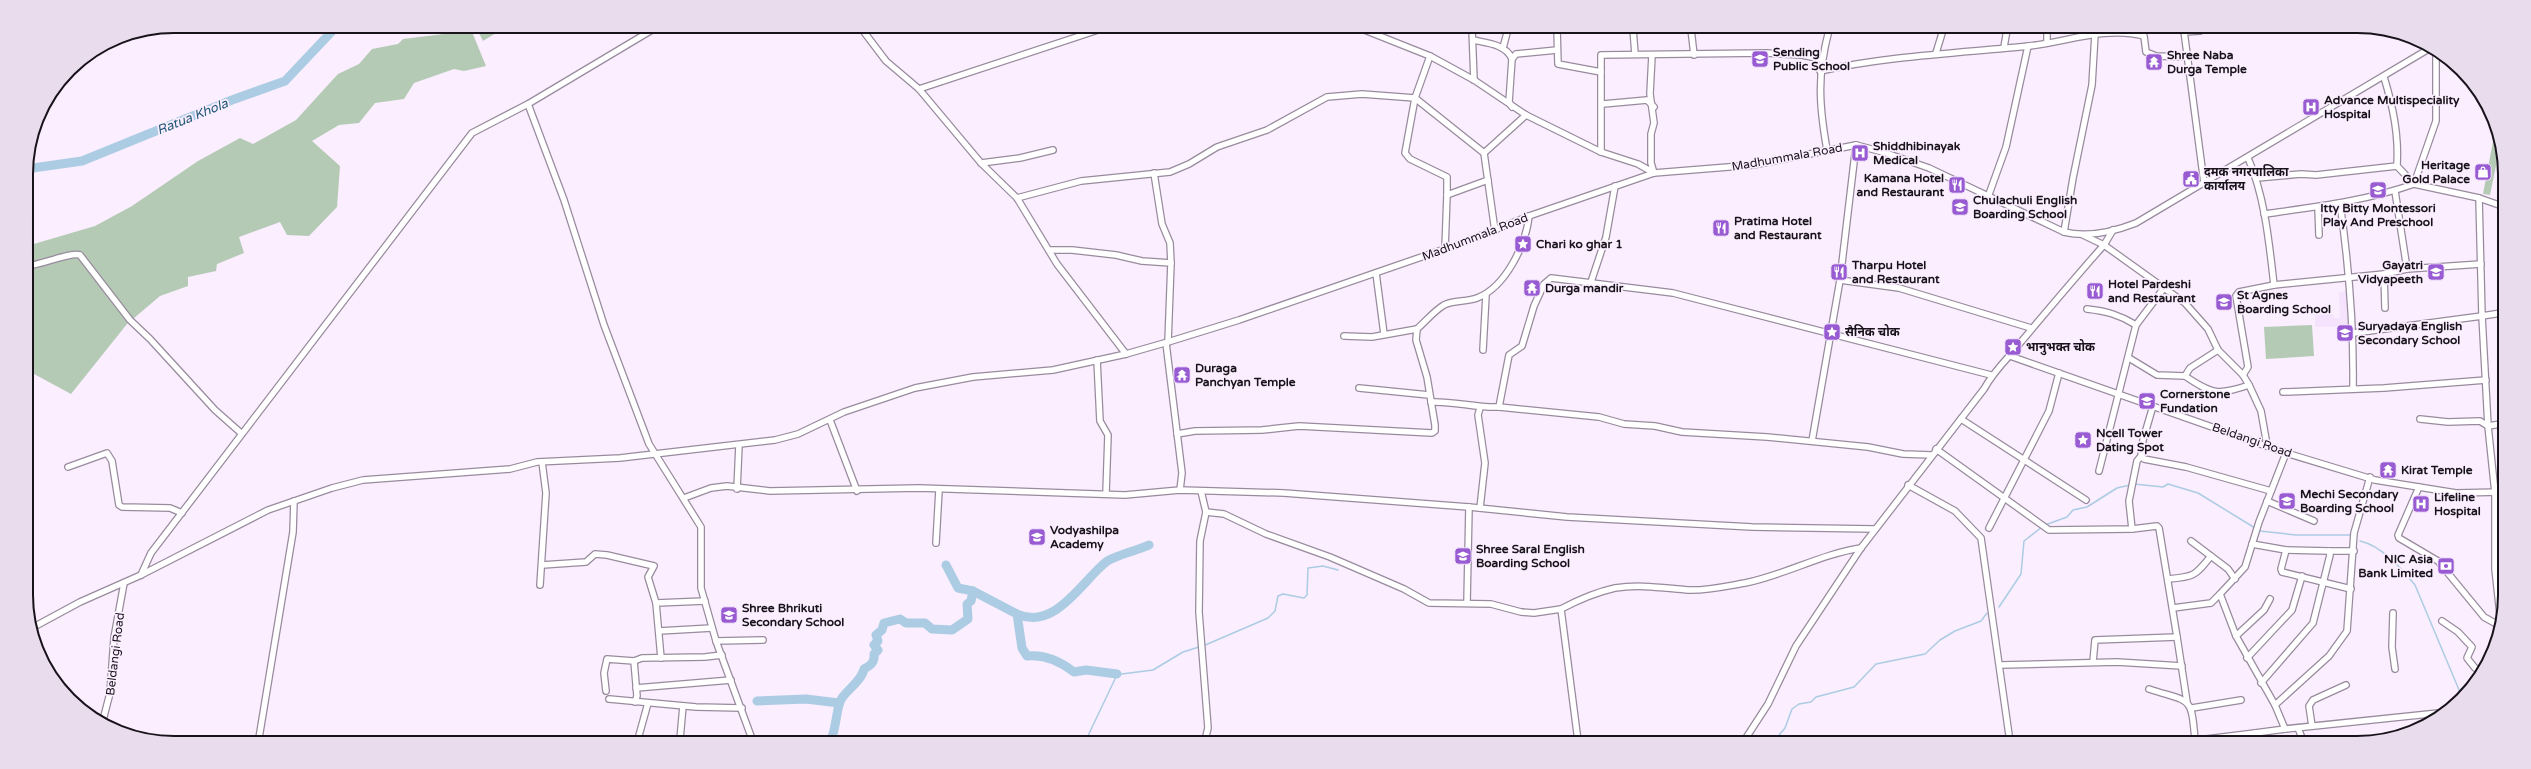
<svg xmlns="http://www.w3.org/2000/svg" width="2531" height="769" viewBox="0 0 2531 769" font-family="'Varela Round','Noto Sans Devanagari',sans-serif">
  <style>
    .built { fill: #f5e2fd }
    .green { fill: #b4cab4 }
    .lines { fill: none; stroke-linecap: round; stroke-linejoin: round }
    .stream { stroke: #accce3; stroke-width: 1.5 }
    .river { stroke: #accce3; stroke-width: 9 }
    .minor-casing { stroke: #988b9d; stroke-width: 8 }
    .minor { stroke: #fff; stroke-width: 5.5 }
    .labels { text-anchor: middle; stroke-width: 3.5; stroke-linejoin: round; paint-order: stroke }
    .poi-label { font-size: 12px; font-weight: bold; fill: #18131a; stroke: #faeeff; text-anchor: start }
    .street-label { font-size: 12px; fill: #18131a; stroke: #faeeff }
    .water-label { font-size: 13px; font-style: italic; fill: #205676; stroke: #faeeff }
    .rim { fill: none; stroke: #18131a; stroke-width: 2 }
  </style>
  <rect width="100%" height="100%" fill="#faeeff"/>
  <polygon class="built" points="2348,291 2350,326 2315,327 2315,315 2333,314 2334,318 2340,318 2339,292"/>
  <g class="green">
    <polygon points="463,27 470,27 486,66 464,71 454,69 414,83 404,99 375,103 359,123 339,125 312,141 340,166 337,207 309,236 287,235 280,222 239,237 244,253 217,264 216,271 188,277 188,286 160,296 127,324 71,394 34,374 27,376 27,246 95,226 132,206 198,161 240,138 253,144 296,120 338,74 359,64 372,49 398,44 403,39 452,33"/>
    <polygon points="476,27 506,27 483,41"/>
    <polygon points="2496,126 2501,141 2490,195 2483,194"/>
    <polygon points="2312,325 2314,356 2266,359 2264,327"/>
  </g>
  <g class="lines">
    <g class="stream">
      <polyline points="2134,484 2163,487 2168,484 2198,493 2255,528"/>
      <polyline points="2045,525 2067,517 2073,510 2087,507 2117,488 2130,485"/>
      <polyline points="2260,531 2296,535 2351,535"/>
      <path d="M2360 541C2382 546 2401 568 2415 585L2462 697"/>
      <polyline points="1999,607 2021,574 2024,541 2042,527"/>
      <polyline points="1203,646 1268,618 1275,611 1278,596 1283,594 1304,598 1307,595 1308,568 1323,566 1338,570"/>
      <polyline points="1086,740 1115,679 1114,675 1153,670 1183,652 1199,647"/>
      <polyline points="1774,741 1785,728 1792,709 1799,704 1811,702 1816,697 1854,687 1876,664 1925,654 1940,640 1955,631 1981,621 1987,613"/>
    </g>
    <g class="river">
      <polyline points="26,169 82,161 232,100 285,81 337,26"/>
      <path d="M946 565 958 588 973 591 1017 614 1022 648 1027 656C1045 654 1060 661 1074 672L1086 670 1117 674"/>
      <path d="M1017 614C1055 631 1082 581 1106 562 1113 556 1139 550 1149 545"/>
      <polyline points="757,701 806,699 839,703"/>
      <path d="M831 739C837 727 836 706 842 698 848 689 862 680 864 669 871 665 875 662 874 654L878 650 874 645 878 641 876 635 882 630 884 623 900 619 906 623H925L932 629 952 630 968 619 967 604 971 601 973 591"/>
    </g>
    <defs>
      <g id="minor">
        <polyline points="861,28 886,61 919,89 981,163 1017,198 1057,264 1126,354"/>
        <polyline points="1362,29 1430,56 1474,80 1526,115 1601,152 1638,164 1654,173 1651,163 1651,134 1654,123 1650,94 1652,55"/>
        <polyline points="1472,29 1474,80"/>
        <polyline points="1557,29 1558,64 1601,72"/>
        <polyline points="1633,29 1635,54"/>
        <polyline points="1691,29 1694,55"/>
        <polyline points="2184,31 2204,183"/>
        <polyline points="2184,32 2200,31"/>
        <path d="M1473 40C1486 43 1506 44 1512 59L1516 54 1557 50"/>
        <polyline points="2047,43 2047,30"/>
        <polyline points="2004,47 2007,30"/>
        <polyline points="1503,48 1508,29"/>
        <polyline points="1936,53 1943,30"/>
        <polyline points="1430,56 1415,98 1405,153 1410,159 1447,177 1447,195"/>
        <path d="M1820 71C1889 56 1959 53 2029 46 2067 42 2105 26 2144 36L2146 52 2156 56 2186 57"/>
        <path d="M2384 77C2393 107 2399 135 2397 166L2414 184 2479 198"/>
        <polyline points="919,89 1104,28"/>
        <polyline points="528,104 564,200 604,325 649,444 701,527 701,588 716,641 752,739"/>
        <polyline points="1603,104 1647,100 1654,107"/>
        <polyline points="1512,107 1509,102 1512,59"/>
        <path d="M1827 150C1819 105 1817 75 1829 30"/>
        <polyline points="1601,152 1601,55 1766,53 1802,55 1821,59"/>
        <polyline points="1484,153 1526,115"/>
        <path d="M2248 158C2265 197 2269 242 2274 285"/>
        <polyline points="981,163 1020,158 1053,150"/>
        <polyline points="1154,173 1162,224 1170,243 1171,263"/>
        <polyline points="2257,178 2301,174 2316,175 2397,166"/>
        <polyline points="2395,191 2407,269"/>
        <polyline points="1988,197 2006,147 2028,46"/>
        <polyline points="1017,198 1081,181 1170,172 1189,164 1217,147 1267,130 1327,97 1362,94 1415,98 1484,153 1495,231"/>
        <path d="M2340 203C2349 267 2354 323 2353 388"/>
        <polyline points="2318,207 2319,235"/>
        <path d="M2264 214C2314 207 2366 201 2414 184L2436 121V49"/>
        <polyline points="2064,232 2073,178 2092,85 2095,34"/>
        <polyline points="2083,235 2104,245 2185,303 2208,329 2218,350 2243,375 2249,385 2261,411 2267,445"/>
        <polyline points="1445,249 1447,195 1488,180"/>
        <polyline points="1049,250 1072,250 1116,255 1142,261 1171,263 1168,342"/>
        <path d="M27 266C41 265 70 252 80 255L130 320 150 339 215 410 241 433"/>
        <polyline points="1376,273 1384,334"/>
        <polyline points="2384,274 2385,308"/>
        <polyline points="1840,280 1899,288 2031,328"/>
        <polyline points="1591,282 1606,237 1615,186"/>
        <path d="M2087 309C2106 311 2120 315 2136 325"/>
        <polyline points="2501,313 2482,316 2479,198 2502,206"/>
        <polyline points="2354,333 2482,316 2488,426 2495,493 2495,569 2500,615"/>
        <polyline points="1344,336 1372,337 1417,329"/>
        <polyline points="1166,343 1182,473 1180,490"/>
        <polyline points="1483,350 1486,295"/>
        <polyline points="2010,356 2286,453 2375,480 2456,493 2501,492"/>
        <polyline points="2129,358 2157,375 2185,376 2190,368 2218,350"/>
        <polyline points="1097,360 1100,421 1108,435 1106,493"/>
        <polyline points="2243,375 2248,367 2236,296 2239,292 2274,285 2384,274 2407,269 2481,264"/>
        <path d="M2185 376C2213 395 2218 395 2249 385"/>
        <polyline points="1359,388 1429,395"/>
        <polyline points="2283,392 2384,388 2486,380"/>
        <path d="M1431 402C1454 401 1476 408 1499 407L1509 355 1522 346 1534 306 1544 284 1551 278 1673 293 1991 375"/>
        <polyline points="2153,406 2143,440 2141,456 2144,459 2186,467 2271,491"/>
        <polyline points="1499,407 1599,417 1624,424 1655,426 1682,432 1767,437 1868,447 1903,454 1932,455"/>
        <polyline points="1480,408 1478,415 1485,463 1480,508"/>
        <polyline points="1961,419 2086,500"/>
        <polyline points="2420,419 2448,422 2480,421 2488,426 2501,424"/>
        <polyline points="830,420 857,491"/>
        <path d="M1177 434 1195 431 1262 430 1299 426 1432 433 1435 431V425L1427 377 1416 340 1417 329C1426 321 1434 311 1444 305 1453 300 1467 302 1477 298 1506 287 1526 244 1529 216"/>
        <polyline points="1812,441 1840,280 1856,145"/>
        <polyline points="1936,449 2049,530 2132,529 2157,526 2159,528 2177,637 2095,640 2093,662"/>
        <polyline points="68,467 107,453 112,461 119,505 122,507 170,508 182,513"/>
        <polyline points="2099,471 2136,325 2164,288"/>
        <polyline points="2370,477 2354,533 2347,631 2329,656 2275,705 2285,729 2448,712"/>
        <polyline points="1908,485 1955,511 1981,538 2010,742"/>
        <polyline points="2419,487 2398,535 2399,538 2438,561 2484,617 2500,626"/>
        <polyline points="737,489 739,445"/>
        <polyline points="1201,491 1206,512 1200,541 1199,612 1208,728 1205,740"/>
        <polyline points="684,498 711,488 727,486 770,491 919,488 1125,495 1180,490 1284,493 1469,507 1567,517 1752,527 1875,529"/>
        <polyline points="2267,501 2314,521"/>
        <polyline points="1206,512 1224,514 1266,534 1330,557 1404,589 1429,603 1491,604 1521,612 1534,613 1561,609"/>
        <polyline points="1989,528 2049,411 2059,373"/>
        <polyline points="2132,529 2129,501 2137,461 2141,456"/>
        <polyline points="2191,541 2228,569 2235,579"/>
        <polyline points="936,543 939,490"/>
        <polyline points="2252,544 2286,550 2281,569 2282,572 2351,589"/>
        <polyline points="2329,551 2354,551"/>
        <polyline points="542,565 586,562 595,554 607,555 654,566 648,577 656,603"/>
        <polyline points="141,575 151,553 472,133 528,104 657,27"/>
        <path d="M2168 579C2194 577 2195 576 2211 556"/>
        <polyline points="540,585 546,493 542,462"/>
        <polyline points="1467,603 1469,507"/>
        <polyline points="2173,608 2211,603 2220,594"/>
        <polyline points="2393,613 2392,647 2395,669"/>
        <polyline points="2442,621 2458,632 2472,647 2467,658 2475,668 2483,672"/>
        <path d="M30 629 80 602 141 575 268 510 332 488 363 480 510 469 537 462 620 458 775 440 798 434 844 412 915 388 973 377 1053 370 1126 354 1168 342 1239 320 1462 243 1529 216 1654 173 1753 165 1856 145 1883 152 1929 168 2064 232C2088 238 2113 232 2136 223L2432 47"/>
        <polyline points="659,631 712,628"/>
        <polyline points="2236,636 2264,610 2270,599"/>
        <polyline points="2177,637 2187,702"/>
        <polyline points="716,641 763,640"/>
        <polyline points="661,658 656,603 705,601"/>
        <polyline points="2247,658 2292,610 2302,576"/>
        <polyline points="2000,665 2117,662 2182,666"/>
        <polyline points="2261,683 2313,623 2330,555 2329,551 2286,550"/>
        <polyline points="636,688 731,680"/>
        <path d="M2149 689C2191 703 2191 694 2195 740"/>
        <polyline points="606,691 604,673 607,659 634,661"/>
        <polyline points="609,699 696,707 742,708"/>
        <polyline points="635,702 637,696 634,661 642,658 705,657 722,655"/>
        <polyline points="2275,705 2236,636 2220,594 2245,567 2259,522 2286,453"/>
        <polyline points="2192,708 2241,700"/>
        <polyline points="102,724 110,693 114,638 124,583"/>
        <polyline points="2312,726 2309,706 2313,700 2346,685"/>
        <polyline points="2298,728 2304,743"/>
        <polyline points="259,738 293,532 294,501"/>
        <polyline points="638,739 648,703"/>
        <polyline points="680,739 683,706"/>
        <path d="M1578 741 1561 609C1578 600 1597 592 1615 588 1640 584 1663 588 1688 590 1706 591 1727 586 1745 583 1785 575 1821 554 1861 548"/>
        <path d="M1744 741 1768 704 1796 646 1861 548 1984 389C1991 376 2000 366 2010 355 2041 318 2072 281 2104 245L2113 230"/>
        <polyline points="2182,742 2255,733"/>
        <polyline points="2257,742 2255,733 2285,729"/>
      </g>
    </defs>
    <use href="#minor" class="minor-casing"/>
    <use href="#minor" class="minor"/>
  </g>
  <defs>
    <symbol id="school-square" viewBox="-11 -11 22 22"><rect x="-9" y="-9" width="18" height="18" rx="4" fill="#985bd2" stroke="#faeeff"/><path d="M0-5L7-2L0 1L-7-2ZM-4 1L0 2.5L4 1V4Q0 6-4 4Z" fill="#fff"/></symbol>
    <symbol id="temple-square" viewBox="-11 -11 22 22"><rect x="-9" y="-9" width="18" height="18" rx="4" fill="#985bd2" stroke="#faeeff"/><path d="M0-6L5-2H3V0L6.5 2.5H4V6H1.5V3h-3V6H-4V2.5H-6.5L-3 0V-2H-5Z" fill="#fff"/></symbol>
    <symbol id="hospital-square" viewBox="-11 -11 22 22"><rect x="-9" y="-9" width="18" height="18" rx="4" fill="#985bd2" stroke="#faeeff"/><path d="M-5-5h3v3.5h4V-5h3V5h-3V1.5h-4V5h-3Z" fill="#fff"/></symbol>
    <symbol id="shop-square" viewBox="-11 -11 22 22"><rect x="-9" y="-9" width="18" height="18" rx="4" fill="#985bd2" stroke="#faeeff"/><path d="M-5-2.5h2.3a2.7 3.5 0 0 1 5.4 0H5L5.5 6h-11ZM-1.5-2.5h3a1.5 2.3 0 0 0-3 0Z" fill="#fff"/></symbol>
    <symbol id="civic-square" viewBox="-11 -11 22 22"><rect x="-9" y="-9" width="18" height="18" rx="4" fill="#985bd2" stroke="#faeeff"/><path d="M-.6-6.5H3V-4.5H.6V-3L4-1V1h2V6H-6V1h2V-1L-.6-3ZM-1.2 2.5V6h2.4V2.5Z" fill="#fff"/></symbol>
    <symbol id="restaurant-square" viewBox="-11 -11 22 22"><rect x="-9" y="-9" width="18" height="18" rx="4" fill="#985bd2" stroke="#faeeff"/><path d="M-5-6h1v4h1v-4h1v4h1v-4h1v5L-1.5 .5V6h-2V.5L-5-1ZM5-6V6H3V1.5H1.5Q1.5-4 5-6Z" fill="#fff"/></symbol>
    <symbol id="sight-square" viewBox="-11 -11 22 22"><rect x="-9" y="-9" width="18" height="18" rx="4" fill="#985bd2" stroke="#faeeff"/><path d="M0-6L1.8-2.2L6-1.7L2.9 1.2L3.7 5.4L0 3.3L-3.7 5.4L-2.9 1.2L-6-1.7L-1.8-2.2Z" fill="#fff"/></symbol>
    <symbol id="bank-square" viewBox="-11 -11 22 22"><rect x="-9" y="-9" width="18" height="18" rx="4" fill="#985bd2" stroke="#faeeff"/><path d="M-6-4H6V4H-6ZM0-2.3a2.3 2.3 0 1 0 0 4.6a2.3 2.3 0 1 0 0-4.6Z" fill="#fff"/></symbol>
  </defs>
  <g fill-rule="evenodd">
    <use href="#school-square" x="1750" y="49" width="20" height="20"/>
    <use href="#temple-square" x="2144" y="52" width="20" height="20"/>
    <use href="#hospital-square" x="2301" y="97" width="20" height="20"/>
    <use href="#hospital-square" x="1850" y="143" width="20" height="20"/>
    <use href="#shop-square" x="2473" y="162" width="20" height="20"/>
    <use href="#civic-square" x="2181" y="169" width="20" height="20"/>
    <use href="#restaurant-square" x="1947" y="175" width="20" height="20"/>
    <use href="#school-square" x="2368" y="180" width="20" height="20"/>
    <use href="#school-square" x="1950" y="197" width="20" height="20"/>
    <use href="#restaurant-square" x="1711" y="218" width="20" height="20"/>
    <use href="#sight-square" x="1513" y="234" width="20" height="20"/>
    <use href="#restaurant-square" x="1829" y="262" width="20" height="20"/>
    <use href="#school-square" x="2426" y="262" width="20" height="20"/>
    <use href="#temple-square" x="1522" y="278" width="20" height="20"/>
    <use href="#restaurant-square" x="2085" y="281" width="20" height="20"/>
    <use href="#school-square" x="2214" y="292" width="20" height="20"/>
    <use href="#sight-square" x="1822" y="322" width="20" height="20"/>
    <use href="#school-square" x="2335" y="323" width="20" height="20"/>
    <use href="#sight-square" x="2003" y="337" width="20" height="20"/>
    <use href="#temple-square" x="1172" y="365" width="20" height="20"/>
    <use href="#school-square" x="2137" y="391" width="20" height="20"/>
    <use href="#sight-square" x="2073" y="430" width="20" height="20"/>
    <use href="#temple-square" x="2378" y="460" width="20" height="20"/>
    <use href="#school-square" x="2277" y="491" width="20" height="20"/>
    <use href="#hospital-square" x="2411" y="494" width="20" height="20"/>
    <use href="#school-square" x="1027" y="527" width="20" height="20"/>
    <use href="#school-square" x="1453" y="546" width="20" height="20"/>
    <use href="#bank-square" x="2436" y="556" width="20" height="20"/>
    <use href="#school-square" x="719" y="605" width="20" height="20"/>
  </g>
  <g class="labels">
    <g class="poi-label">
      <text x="1773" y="56">Sending<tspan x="1773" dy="14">Public School</tspan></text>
      <text x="2167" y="59">Shree Naba<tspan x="2167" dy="14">Durga Temple</tspan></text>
      <text x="2324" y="104">Advance Multispeciality<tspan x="2324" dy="14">Hospital</tspan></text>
      <text x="1873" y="150">Shiddhibinayak<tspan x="1873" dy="14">Medical</tspan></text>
      <text x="2470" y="169" text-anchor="end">Heritage<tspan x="2470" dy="14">Gold Palace</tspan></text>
      <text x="2204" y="176">दमक नगरपालिका<tspan x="2204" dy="14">कार्यालय</tspan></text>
      <text x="1944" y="182" text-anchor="end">Kamana Hotel<tspan x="1944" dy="14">and Restaurant</tspan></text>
      <text x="1973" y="204">Chulachuli English<tspan x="1973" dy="14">Boarding School</tspan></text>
      <text x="2378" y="212" text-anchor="middle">Itty Bitty Montessori<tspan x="2378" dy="14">Play And Preschool</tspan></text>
      <text x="1734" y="225">Pratima Hotel<tspan x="1734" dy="14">and Restaurant</tspan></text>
      <text x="1536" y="248">Chari ko ghar 1</text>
      <text x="1852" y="269">Tharpu Hotel<tspan x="1852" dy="14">and Restaurant</tspan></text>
      <text x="2423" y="269" text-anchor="end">Gayatri<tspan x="2423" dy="14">Vidyapeeth</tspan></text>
      <text x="2108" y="288">Hotel Pardeshi<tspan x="2108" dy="14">and Restaurant</tspan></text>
      <text x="1545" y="292">Durga mandir</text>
      <text x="2237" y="299">St Agnes<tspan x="2237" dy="14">Boarding School</tspan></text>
      <text x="2358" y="330">Suryadaya English<tspan x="2358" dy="14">Secondary School</tspan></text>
      <text x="1845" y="336">सैनिक चोक</text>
      <text x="2026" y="351">भानुभक्त चोक</text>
      <text x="1195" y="372">Duraga<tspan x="1195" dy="14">Panchyan Temple</tspan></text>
      <text x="2160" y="398">Cornerstone<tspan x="2160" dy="14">Fundation</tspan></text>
      <text x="2096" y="437">Ncell Tower<tspan x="2096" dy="14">Dating Spot</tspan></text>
      <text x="2401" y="474">Kirat Temple</text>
      <text x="2300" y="498">Mechi Secondary<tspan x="2300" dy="14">Boarding School</tspan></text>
      <text x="2434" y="501">Lifeline<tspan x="2434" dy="14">Hospital</tspan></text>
      <text x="1050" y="534">Vodyashilpa<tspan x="1050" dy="14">Academy</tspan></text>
      <text x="1476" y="553">Shree Saral English<tspan x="1476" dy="14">Boarding School</tspan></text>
      <text x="2433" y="563" text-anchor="end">NIC Asia<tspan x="2433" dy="14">Bank Limited</tspan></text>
      <text x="742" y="612">Shree Bhrikuti<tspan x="742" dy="14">Secondary School</tspan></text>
    </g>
    <g class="street-label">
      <text transform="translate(1787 157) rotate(-10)" y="4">Madhummala Road</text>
      <text transform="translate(1475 237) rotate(-21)" y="4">Madhummala Road</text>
      <text transform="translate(2252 440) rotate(19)" y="4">Beldangi Road</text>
      <text transform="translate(115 654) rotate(-83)" y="4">Beldangi Road</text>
    </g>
    <g class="water-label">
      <text transform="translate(192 116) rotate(-22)" y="5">Ratua Khola</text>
    </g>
  </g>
  <path d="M0 0H2531V769H0ZM174 33H2357A141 141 0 0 1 2498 174V595A141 141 0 0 1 2357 736H174A141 141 0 0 1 33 595V174A141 141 0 0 1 174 33Z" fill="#e8dced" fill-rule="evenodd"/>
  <path class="rim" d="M174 33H2357A141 141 0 0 1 2498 174V595A141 141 0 0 1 2357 736H174A141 141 0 0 1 33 595V174A141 141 0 0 1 174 33Z"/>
</svg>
